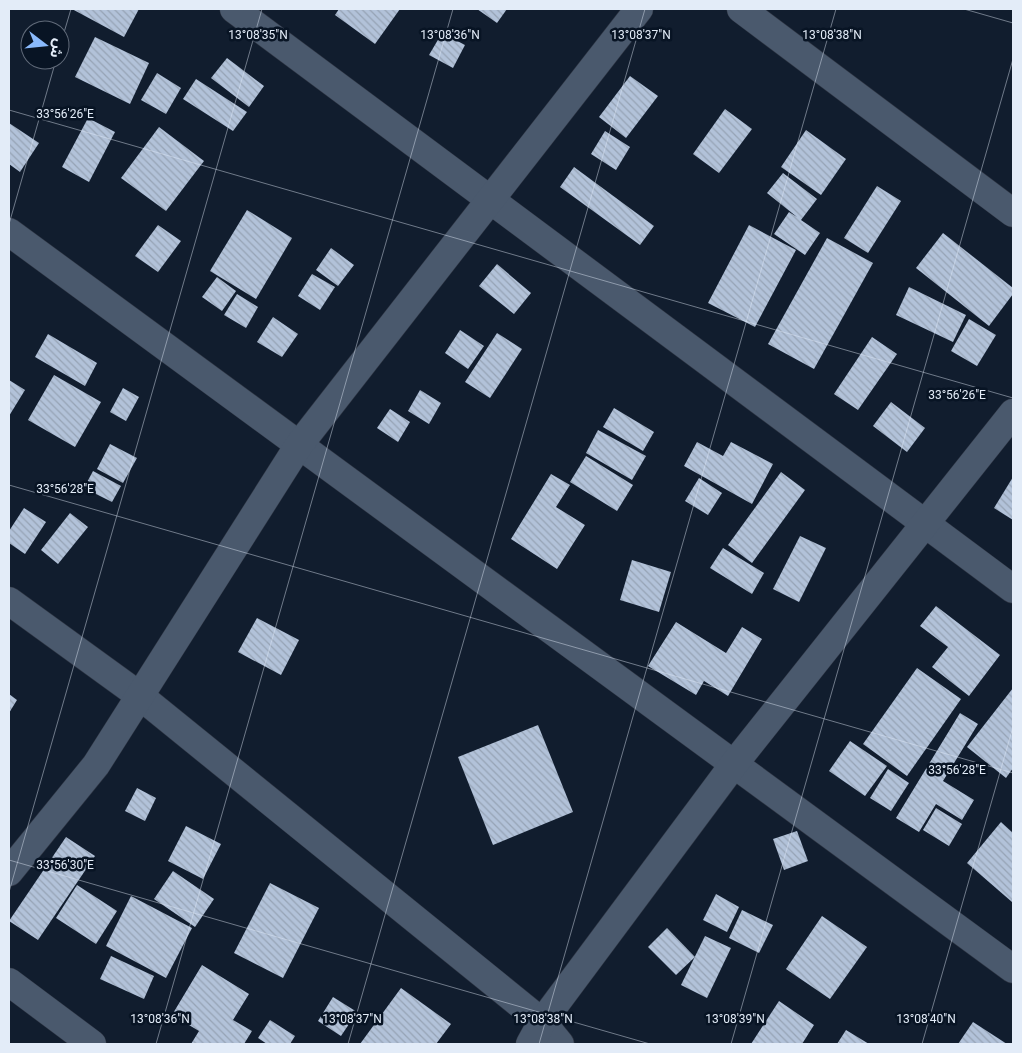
<svg xmlns="http://www.w3.org/2000/svg" width="1022" height="1053" viewBox="0 0 1022 1053" font-family="Roboto,'Noto Sans Arabic',sans-serif">
  <style>
    .building { fill: url(#building-back-hatch) }
    .lines { fill: none; stroke-linecap: round; stroke-linejoin: round }
    .street-casing { stroke: #2e3543; stroke-width: 29 }
    .street { stroke: #4a596d; stroke-width: 28 }
    .ticks { fill: none; stroke: #e3ecf8; stroke-width: 1; stroke-opacity: 0.45 }
    .ticks-label { font-size: 12px; text-anchor: middle; fill: #e3ecf8; stroke: #081424; stroke-width: 5; stroke-linejoin: round; paint-order: stroke }
  </style>
  <defs>
    <pattern id="building-back-hatch" width="6" height="6" patternUnits="userSpaceOnUse" patternTransform="scale(1.25)"><rect width="6" height="6" fill="#b2c2d9"/><path d="M-1 5l2 2M0 0l6 6M5-1l2 2" fill="none" stroke="#96a3b5"/></pattern>
  </defs>
  <rect width="100%" height="100%" fill="#111d2e"/>
  <g class="building">
    <polygon points="72,9 139,9 124,37"/>
    <polygon points="339,9 400,9 375,44 335,15"/>
    <polygon points="477,9 507,9 497,23"/>
    <polygon points="442,33 465,45 453,68 429,55"/>
    <polygon points="95,37 149,63 130,104 75,77"/>
    <polygon points="227,58 264,86 249,107 211,78"/>
    <polygon points="157,73 181,88 166,114 141,100"/>
    <polygon points="630,76 658,96 626,138 599,117"/>
    <polygon points="196,79 247,112 233,131 183,99"/>
    <polygon points="725,109 752,129 719,173 693,154"/>
    <polygon points="88,118 115,132 89,182 62,167"/>
    <polygon points="9,123 39,143 20,172 9,164"/>
    <polygon points="159,127 204,161 166,211 121,178"/>
    <polygon points="806,130 846,159 821,195 781,167"/>
    <polygon points="605,131 630,147 616,170 591,154"/>
    <polygon points="574,167 654,226 640,245 560,187"/>
    <polygon points="783,173 817,199 801,220 820,233 805,255 774,234 789,212 797,217 767,193"/>
    <polygon points="877,186 901,201 868,253 844,238"/>
    <polygon points="247,210 292,238 256,299 210,271"/>
    <polygon points="158,225 181,241 158,272 135,256"/>
    <polygon points="749,225 796,250 755,327 708,303"/>
    <polygon points="943,233 1013,288 1013,294 989,326 916,268"/>
    <polygon points="827,238 873,263 814,369 768,344"/>
    <polygon points="331,248 354,265 338,286 316,270"/>
    <polygon points="497,264 531,293 514,314 479,286"/>
    <polygon points="312,274 335,287 320,310 298,296"/>
    <polygon points="217,277 236,291 222,311 202,297"/>
    <polygon points="909,287 966,315 953,342 896,315"/>
    <polygon points="237,294 258,307 246,328 224,315"/>
    <polygon points="273,317 298,334 282,357 257,342"/>
    <polygon points="969,319 996,335 977,366 951,351"/>
    <polygon points="460,330 484,346 468,369 445,353"/>
    <polygon points="497,333 522,349 490,398 465,382"/>
    <polygon points="48,334 97,363 85,386 35,357"/>
    <polygon points="872,337 897,354 858,410 834,394"/>
    <polygon points="54,375 101,402 75,447 28,420"/>
    <polygon points="9,380 25,390 9,416"/>
    <polygon points="123,388 139,397 126,421 110,412"/>
    <polygon points="420,390 441,403 429,424 408,411"/>
    <polygon points="891,402 925,428 907,452 873,426"/>
    <polygon points="614,408 654,432 643,451 603,427"/>
    <polygon points="390,409 410,422 398,442 377,428"/>
    <polygon points="598,430 646,456 632,480 586,453"/>
    <polygon points="697,442 723,456 731,442 773,464 752,504 684,466"/>
    <polygon points="110,444 137,458 123,483 97,469"/>
    <polygon points="586,456 633,485 617,511 570,482"/>
    <polygon points="93,471 121,486 112,502 84,488"/>
    <polygon points="781,472 805,490 752,563 728,545"/>
    <polygon points="551,474 570,485 556,507 585,525 557,569 511,539"/>
    <polygon points="1013,477 1013,520 994,508"/>
    <polygon points="699,478 722,493 708,515 685,501"/>
    <polygon points="24,508 46,522 25,554 9,543 9,531"/>
    <polygon points="70,513 88,527 58,564 41,550"/>
    <polygon points="800,536 826,548 799,602 773,589"/>
    <polygon points="723,548 764,573 752,594 710,568"/>
    <polygon points="632,560 671,572 659,612 620,600"/>
    <polygon points="936,606 1000,655 969,696 932,667 948,647 920,626"/>
    <polygon points="257,618 299,640 281,675 238,652"/>
    <polygon points="676,622 726,653 742,627 762,639 728,696 704,681 696,695 648,666"/>
    <polygon points="917,668 961,699 907,776 863,744"/>
    <polygon points="1013,688 1013,768 1006,778 967,747"/>
    <polygon points="9,694 17,700 9,713"/>
    <polygon points="960,713 978,724 943,781 974,800 962,820 936,804 919,832 896,818"/>
    <polygon points="538,725 573,812 493,845 458,757"/>
    <polygon points="850,741 887,766 865,796 829,771"/>
    <polygon points="888,769 909,783 891,811 870,798"/>
    <polygon points="137,788 156,798 145,821 125,811"/>
    <polygon points="936,808 962,824 949,846 923,830"/>
    <polygon points="1001,822 1013,833 1012,902 967,863"/>
    <polygon points="186,826 221,844 203,879 168,861"/>
    <polygon points="797,831 808,861 784,870 773,839"/>
    <polygon points="66,837 95,856 38,940 9,921"/>
    <polygon points="173,871 214,899 195,927 154,899"/>
    <polygon points="270,883 319,908 283,978 234,953"/>
    <polygon points="77,885 117,911 96,944 56,918"/>
    <polygon points="716,894 739,907 727,932 703,920"/>
    <polygon points="131,896 192,928 166,978 106,946"/>
    <polygon points="742,910 773,925 759,953 729,938"/>
    <polygon points="822,916 867,947 830,999 786,969"/>
    <polygon points="667,928 695,957 676,975 648,947"/>
    <polygon points="705,936 731,948 707,998 681,985"/>
    <polygon points="111,956 154,976 144,999 100,979"/>
    <polygon points="202,965 249,994 233,1020 252,1031 244,1044 191,1044 199,1031 172,1015"/>
    <polygon points="401,988 451,1024 436,1044 360,1044"/>
    <polygon points="333,997 357,1012 341,1036 318,1021"/>
    <polygon points="779,1001 814,1025 802,1044 751,1044"/>
    <polygon points="270,1020 295,1036 290,1044 267,1044 258,1038"/>
    <polygon points="973,1022 1007,1044 958,1044"/>
    <polygon points="846,1030 869,1044 837,1044"/>
  </g>
  <g class="lines">
    <defs>
      <g id="street">
        <polyline points="234,9 1013,589"/>
        <polyline points="741,9 1013,213"/>
        <polyline points="9,232 1013,969"/>
        <polyline points="9,601 140,696 542,1022 560,1044"/>
        <polyline points="9,872 96,765 299,445 639,9"/>
        <polyline points="9,982 92,1044"/>
        <polyline points="530,1044 542,1022 734,764 1013,413"/>
      </g>
    </defs>
    <use href="#street" class="street-casing"/>
    <use href="#street" class="street"/>
  </g>
  <path class="ticks" d="M964 9 1013 23M60 46 71 9M9 110 1013 398M9 224 56 60M9 485 1013 773M9 860 650 1044M9 892 262 9M156 1044 453 9M348 1044 645 9M539 1044 836 9M731 1044 1013 59M922 1044 1013 727"/>
  <g class="ticks-label">
    <text x="258" y="39">13°08'35"N</text>
    <text x="450" y="39">13°08'36"N</text>
    <text x="641" y="39">13°08'37"N</text>
    <text x="832" y="39">13°08'38"N</text>
    <text x="65" y="118">33°56'26"E</text>
    <text x="957" y="399">33°56'26"E</text>
    <text x="65" y="493">33°56'28"E</text>
    <text x="957" y="774">33°56'28"E</text>
    <text x="65" y="869">33°56'30"E</text>
    <text x="160" y="1023">13°08'36"N</text>
    <text x="352" y="1023">13°08'37"N</text>
    <text x="543" y="1023">13°08'38"N</text>
    <text x="735" y="1023">13°08'39"N</text>
    <text x="926" y="1023">13°08'40"N</text>
  </g>
  <rect width="1022" height="1053" fill="none" stroke="#e3ecf8" stroke-width="20"/>
  <g transform="translate(45 45) rotate(106)"><circle r="24" fill="#081424" stroke="#606a79"/>
  <path d="M0-4L9 19L0 12L-9 19Z" fill="#8abafc"/>
  <text y="-8" font-size="14" font-weight="bold" text-anchor="middle" fill="#e3ecf8">ش</text>
  </g>
</svg>
